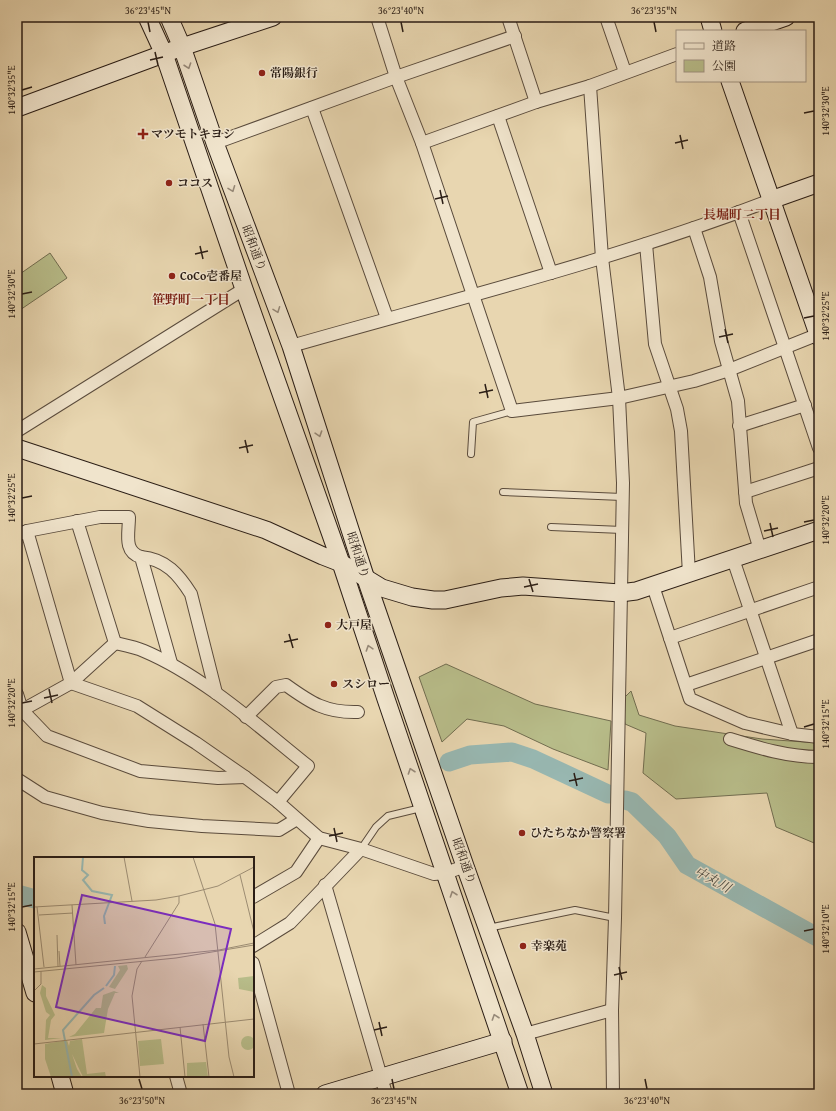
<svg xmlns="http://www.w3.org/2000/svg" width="836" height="1111" viewBox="0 0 836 1111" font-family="'Gentium Book Plus','Noto Serif JP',serif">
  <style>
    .green { fill: #b8bd8a; stroke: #716d50 }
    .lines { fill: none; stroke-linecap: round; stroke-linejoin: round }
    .river { stroke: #98b8b2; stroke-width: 19 }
    .lane-casing { stroke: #5a4b3c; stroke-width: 8 }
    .street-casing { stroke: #5a4b3c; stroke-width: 14 }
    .secondary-casing { stroke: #2a1d15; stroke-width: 19 }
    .lane { stroke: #f0e4cc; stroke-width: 6 }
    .street { stroke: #f0e4cc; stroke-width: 12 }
    .secondary { stroke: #f0e4cc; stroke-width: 17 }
    .oneway { stroke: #978a7a }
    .ticks { fill: none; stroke: #2a1d15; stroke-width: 1.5 }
    .poi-dot { fill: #8f2418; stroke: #f0e4cc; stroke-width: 1.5 }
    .labels { text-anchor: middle; stroke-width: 3; stroke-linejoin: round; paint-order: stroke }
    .poi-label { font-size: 12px; font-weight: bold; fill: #2a1d15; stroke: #f0e4cc; text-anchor: start }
    .street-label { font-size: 12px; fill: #2a1d15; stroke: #f0e4cc }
    .neighbourhood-label { font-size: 13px; font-weight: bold; fill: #7a1f14; stroke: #f0e4cc }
    .water-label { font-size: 13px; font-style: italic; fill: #4b4c44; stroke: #f0e4cc }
    .inset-river { fill: none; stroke: #98b8b2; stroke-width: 2 }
    .inset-road { fill: none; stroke: #9c8c72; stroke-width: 1 }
    .view { fill: #7b2cbf; fill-opacity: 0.15; stroke: #7b2cbf; stroke-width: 2 }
    .inset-edge { fill: none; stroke: #2a1d15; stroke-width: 2 }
    .neatline { fill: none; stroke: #2a1d15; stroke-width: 1.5 }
    .ticks-label { font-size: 10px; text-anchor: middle; fill: #2a1d15 }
  </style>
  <rect width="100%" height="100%" fill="#e8d6b0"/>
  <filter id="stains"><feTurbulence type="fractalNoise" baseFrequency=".005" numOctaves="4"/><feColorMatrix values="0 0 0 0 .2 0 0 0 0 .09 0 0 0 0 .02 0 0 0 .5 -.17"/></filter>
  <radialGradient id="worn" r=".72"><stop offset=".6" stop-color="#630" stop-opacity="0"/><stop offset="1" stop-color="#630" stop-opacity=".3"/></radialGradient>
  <g class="green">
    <polygon points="50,253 67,278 17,312 17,276"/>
    <polygon points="446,664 535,704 611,721 608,770 553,749 504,726 467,719 442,742 419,677"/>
    <polygon points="631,691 639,715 675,726 762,739 819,743 819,845 776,827 767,793 676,799 643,773 646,733 625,724 621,701"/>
  </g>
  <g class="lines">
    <g class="river">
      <polyline points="449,762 470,755 512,752 533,759 608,794"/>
      <polyline points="625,800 632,802 667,836 687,865 819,938"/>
      <polyline points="17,894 35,899"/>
    </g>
    <defs>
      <g id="lane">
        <polyline points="471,454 473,422 512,411"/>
        <polyline points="503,492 622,497"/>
        <polyline points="551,527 622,530"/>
        <polyline points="361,849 376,827 388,816 421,808"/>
        <polyline points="488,928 575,910 615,918"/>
      </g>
      <g id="street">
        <polyline points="377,17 396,77 422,143 512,411 619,398 694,381 729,370 819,334"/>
        <polyline points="508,17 536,102"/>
        <polyline points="606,17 625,72"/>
        <polyline points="590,86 602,258 619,398 623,483 615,918 612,1010 613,1094"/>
        <polyline points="312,108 387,318"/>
        <polyline points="498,116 551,273"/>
        <polyline points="215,143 396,77 515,36"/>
        <polyline points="422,143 536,102 590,86 677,54"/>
        <polyline points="739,212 819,448"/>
        <polyline points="694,228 710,277 721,341 738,401 746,503 760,550"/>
        <polyline points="646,244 655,344 677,409 681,431 689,574"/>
        <path d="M291 346C452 300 615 260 771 200"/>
        <polyline points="739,426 805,405"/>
        <polyline points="17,431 244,289"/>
        <polyline points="745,492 819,468"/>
        <polyline points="77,521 115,643"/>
        <polyline points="27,531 71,683"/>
        <path d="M17 535 27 531 100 517H129C129 533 123 552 141 557L171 663"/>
        <path d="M141 557C166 559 179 575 191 594L216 693"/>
        <polyline points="733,559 792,734"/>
        <polyline points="653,586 690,699 745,723 792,734 819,737"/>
        <polyline points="670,638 819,587"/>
        <path d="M115 643C124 645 135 647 144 651 203 676 258 726 308 766L278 802"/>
        <polyline points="71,683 137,706 196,743 245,777 278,802 319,838 361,849 434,874 446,873 465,866"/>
        <polyline points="686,685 819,640"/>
        <polyline points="17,694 22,710 47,736 140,771 218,778 245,777"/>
        <polyline points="17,713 71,683 115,643"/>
        <path d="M246 717 276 687 286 685C311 703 326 713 358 712"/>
        <path d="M730 739C759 748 788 757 819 757"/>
        <polyline points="17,779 45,797 102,813 149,821 202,826 279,830 297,819"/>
        <polyline points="325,885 386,1094"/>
        <polyline points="253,897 296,872 319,838"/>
        <polyline points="253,946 290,923 361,849"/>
        <polyline points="253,963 289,1094"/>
        <polyline points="525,1034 612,1010"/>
        <polyline points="176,1076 181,1094"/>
      </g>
      <g id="secondary">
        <polyline points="147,17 164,54 244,289 341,563 386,699 520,1094"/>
        <polyline points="169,17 182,47 215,143 291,346 365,576 465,866 525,1034 544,1094"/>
        <polyline points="709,17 713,31"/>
        <polyline points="745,31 786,17"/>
        <polyline points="730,81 819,337"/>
        <polyline points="17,108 182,47 273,17"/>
        <polyline points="771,200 819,183"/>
        <polyline points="17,448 266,530 323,556 341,563 382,588 412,597 433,600 445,600 501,588 523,586 620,593 636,591 819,530"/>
        <polyline points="17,932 35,993"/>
        <polyline points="60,1076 65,1094"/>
        <polyline points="325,1094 503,1041"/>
      </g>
    </defs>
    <use href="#lane" class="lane-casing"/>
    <use href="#street" class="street-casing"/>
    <use href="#secondary" class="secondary-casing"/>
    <use href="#lane" class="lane"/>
    <use href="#street" class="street"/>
    <use href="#secondary" class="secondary"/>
  </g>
  <defs><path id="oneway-chevron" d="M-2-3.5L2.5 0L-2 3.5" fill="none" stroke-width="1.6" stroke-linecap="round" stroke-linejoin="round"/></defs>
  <g class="oneway">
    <use href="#oneway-chevron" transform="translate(188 66) rotate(71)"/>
    <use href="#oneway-chevron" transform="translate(232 189) rotate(69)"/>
    <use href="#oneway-chevron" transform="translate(277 310) rotate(69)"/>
    <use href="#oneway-chevron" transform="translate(319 434) rotate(72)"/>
    <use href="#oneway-chevron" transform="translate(369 648) rotate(-108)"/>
    <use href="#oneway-chevron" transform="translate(411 771) rotate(-109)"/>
    <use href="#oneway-chevron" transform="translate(453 894) rotate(-109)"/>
    <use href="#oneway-chevron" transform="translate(495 1017) rotate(-109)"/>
  </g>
  <path class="ticks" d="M148 22 150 32M401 22 403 32M654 22 656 32M155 52 158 65M150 60 163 57M22 90 32 87M804 113 814 111M680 135 683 149M675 143 688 140M440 190 443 204M435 199 448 196M200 246 203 259M195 254 208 251M22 294 32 292M804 318 814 316M725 329 728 343M719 337 733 334M485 384 488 398M479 393 493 390M245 440 248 453M239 448 253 445M22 498 32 496M804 522 814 520M770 523 773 537M764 531 778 528M529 579 533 592M524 587 538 584M289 634 293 648M284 642 298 639M49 689 52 703M44 698 58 695M22 703 32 701M804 727 814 724M574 773 577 786M569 781 583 778M334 828 337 842M329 836 343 833M22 907 32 905M804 931 814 929M619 967 622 980M614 975 627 972M379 1022 382 1036M374 1030 387 1027M139 1079 142 1089M392 1079 394 1089M645 1079 647 1089"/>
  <g class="poi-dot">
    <circle cx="262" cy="73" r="4"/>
    <path d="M141 128h4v4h4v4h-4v4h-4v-4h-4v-4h4z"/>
    <circle cx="169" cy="183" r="4"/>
    <circle cx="172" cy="276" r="4"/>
    <circle cx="328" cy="625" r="4"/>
    <circle cx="334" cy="684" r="4"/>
    <circle cx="522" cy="833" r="4"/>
    <circle cx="523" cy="946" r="4"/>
  </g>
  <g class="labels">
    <g class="poi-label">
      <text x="270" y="77">常陽銀行</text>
      <text x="151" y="138">マツモトキヨシ</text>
      <text x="177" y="187">ココス</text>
      <text x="180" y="280">CoCo壱番屋</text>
      <text x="336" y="629">大戸屋</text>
      <text x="342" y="688">スシロー</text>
      <text x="530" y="837">ひたちなか警察署</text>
      <text x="531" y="950">幸楽苑</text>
    </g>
    <g class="street-label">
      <text transform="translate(254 248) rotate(69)" y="4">昭和通り</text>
      <text transform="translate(358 555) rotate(72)" y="4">昭和通り</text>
      <text transform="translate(464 861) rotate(70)" y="4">昭和通り</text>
    </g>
    <g class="neighbourhood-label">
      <text x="742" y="219">長堀町二丁目</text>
      <text x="191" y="304">笹野町一丁目</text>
    </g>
    <g class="water-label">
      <text transform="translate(713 879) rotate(29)" y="5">中丸川</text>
    </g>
  </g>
  <g transform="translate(34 857)">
    <rect width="220" height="220" fill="#e8d6b0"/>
    <path d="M93 108 94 112 81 132 75 130 86 113 84 109ZM220 119V135L205 132 204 121ZM8 128 12 131V139L21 158 17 163 14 181H28L11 183 12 163 16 158 12 155 6 136ZM80 134 85 136H81L74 152 70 176 35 180 41 177 62 151H67L69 138ZM207 186a7 7 0 1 1 14 0a7 7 0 1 1-14 0ZM48 182 53 217 71 215 72 220H49L38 197 43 212 48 220H17L11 202V187L33 183 35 189 36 184ZM127 182 130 207 106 209 104 184ZM172 205 174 220H153V206Z" fill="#b8bd8a"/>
    <path class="inset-river" d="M49 0 48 13 54 18 49 23 58 34 78 38 70 59 71 67M72 129 80 118 81 109M38 220 29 173 60 138 70 131"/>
    <path class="inset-road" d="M90 0 98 44M159 0 181 67 195 200 200 220M206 18 220 75M38 48 42 108M0 50 122 43 145 39 184 29 220 10M3 50 10 110M5 58 39 56M23 78 24 110M25 94 26 109M111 100 145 46V39M0 112 185 93 220 86M0 115 142 101 220 88M0 134 7 127V114M169 167 175 220M146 170 151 220M0 187 220 162M106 220 98 139 103 112 108 104"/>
    <path class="view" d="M48 38 197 72 171 184 22 150Z"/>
    <rect width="220" height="220" class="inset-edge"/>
  </g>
  <rect width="836" height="1111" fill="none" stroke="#e8d6b0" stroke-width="44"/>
  <rect x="676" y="30" width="130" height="52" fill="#f0e4cc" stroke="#a19483"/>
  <rect x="684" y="43" width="20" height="6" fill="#f0e4cc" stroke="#a19483"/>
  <text x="712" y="50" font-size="12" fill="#2a1d15">道路</text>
  <rect x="684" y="60" width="20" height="12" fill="#b8bd8a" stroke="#a19483"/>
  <text x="712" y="70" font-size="12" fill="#2a1d15">公園</text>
  <rect x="22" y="22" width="792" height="1067" class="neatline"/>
  <g class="ticks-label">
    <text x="148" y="14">36°23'45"N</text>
    <text x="401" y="14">36°23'40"N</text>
    <text x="654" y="14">36°23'35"N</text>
    <text transform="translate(11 90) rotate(-90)" y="4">140°32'35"E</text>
    <text transform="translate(825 111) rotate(-90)" y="4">140°32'30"E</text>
    <text transform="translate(11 294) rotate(-90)" y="4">140°32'30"E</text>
    <text transform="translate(825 316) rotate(-90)" y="4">140°32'25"E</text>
    <text transform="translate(11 498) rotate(-90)" y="4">140°32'25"E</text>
    <text transform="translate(825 520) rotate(-90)" y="4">140°32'20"E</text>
    <text transform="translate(11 703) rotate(-90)" y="4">140°32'20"E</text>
    <text transform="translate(825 724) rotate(-90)" y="4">140°32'15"E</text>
    <text transform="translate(11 907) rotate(-90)" y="4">140°32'15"E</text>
    <text transform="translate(825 929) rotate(-90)" y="4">140°32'10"E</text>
    <text x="142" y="1104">36°23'50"N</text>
    <text x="394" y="1104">36°23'45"N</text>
    <text x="647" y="1104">36°23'40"N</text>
  </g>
  <rect width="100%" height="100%" filter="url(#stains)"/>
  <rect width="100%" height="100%" fill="url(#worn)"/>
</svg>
